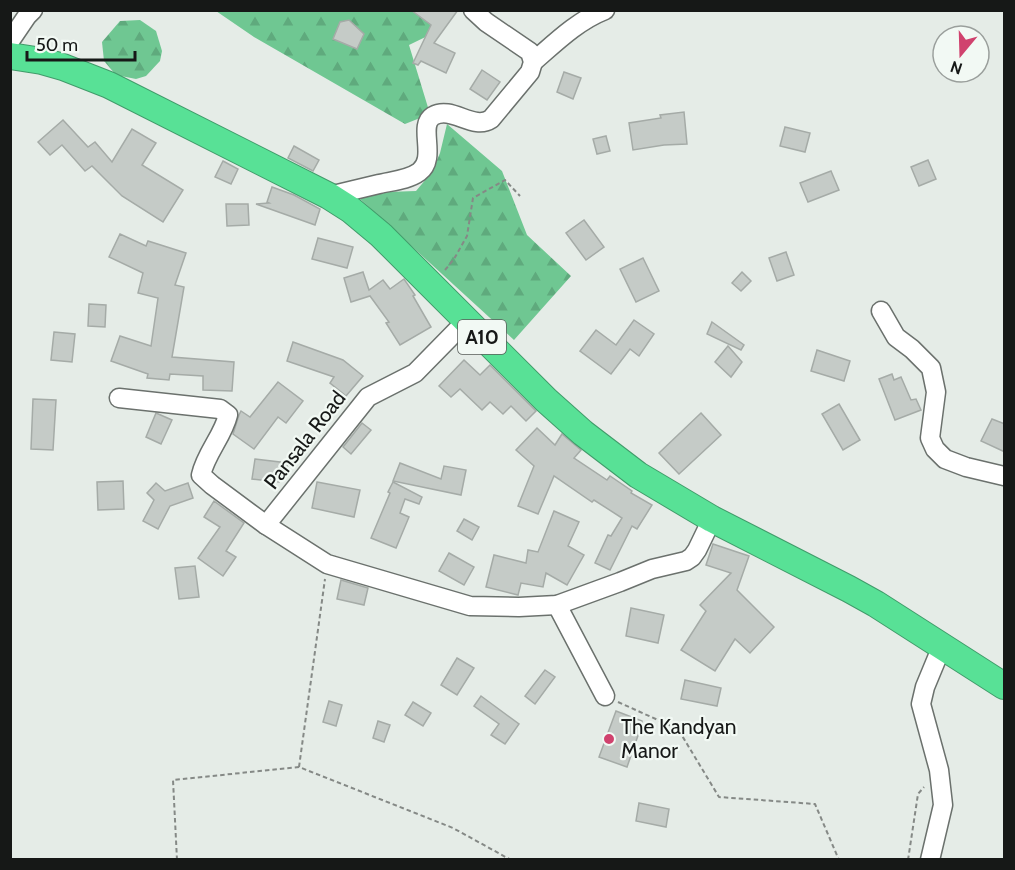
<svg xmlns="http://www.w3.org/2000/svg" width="1015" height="870" viewBox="0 0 1015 870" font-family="Cabin,sans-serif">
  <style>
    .forest { fill: url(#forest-firs) }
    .building { fill: #c5cbc7; stroke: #a5aba7; stroke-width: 1.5 }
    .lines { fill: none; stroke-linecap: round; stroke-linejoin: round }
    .minor-casing { stroke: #6b716d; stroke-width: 21 }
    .highway-casing { stroke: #419b6a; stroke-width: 28 }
    .path { stroke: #858986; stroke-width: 2; stroke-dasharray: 4.5 3; stroke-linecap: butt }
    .minor { stroke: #fff; stroke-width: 18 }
    .highway { stroke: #58e196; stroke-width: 26 }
    .poi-dot { fill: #d0426e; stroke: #f2f9f4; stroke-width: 2 }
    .labels { text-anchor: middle; stroke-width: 4.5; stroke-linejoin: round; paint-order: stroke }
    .shield { fill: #f2f9f4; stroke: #585c59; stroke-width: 1.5 }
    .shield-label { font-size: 20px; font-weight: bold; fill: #161817 }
    .street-label { font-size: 21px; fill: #161817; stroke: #f2f9f4 }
    .poi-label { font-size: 21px; fill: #161817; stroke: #f2f9f4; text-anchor: start }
  </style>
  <defs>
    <pattern id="forest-firs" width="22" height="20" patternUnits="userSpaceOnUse" patternTransform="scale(1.5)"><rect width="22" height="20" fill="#6fc792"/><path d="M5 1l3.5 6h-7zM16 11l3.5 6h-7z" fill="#5faa7d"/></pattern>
  </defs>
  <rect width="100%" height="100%" fill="#e5ece7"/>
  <g class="forest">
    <polygon points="216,11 425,11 446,27 409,45 430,114 405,124 254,37"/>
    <polygon points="140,20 156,31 162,51 160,61 146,76 136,79 116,75 104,61 102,42 120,21"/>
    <polygon points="447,124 502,171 527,235 571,276 514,340 359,198 387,192 416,191 432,172 440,153"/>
  </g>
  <g class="building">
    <polygon points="411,10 458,10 434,43 455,53 446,73 421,61 418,65 413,63 431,25"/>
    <polygon points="349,20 364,34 357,49 333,39 340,22"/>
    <polygon points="482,70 500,82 487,100 470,89"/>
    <polygon points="564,72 581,78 573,99 557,92"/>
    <polygon points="684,112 687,144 664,145 633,150 629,123 661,118 660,115"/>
    <polygon points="63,120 88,147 95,142 112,162 132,129 156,143 142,165 183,190 163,222 122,196 92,166 85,171 62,145 50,155 38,142"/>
    <polygon points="785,127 810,133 805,152 780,146"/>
    <polygon points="606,136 610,151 597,154 593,139"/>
    <polygon points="294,146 319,160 313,171 288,158"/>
    <polygon points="928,160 936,179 919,186 911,167"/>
    <polygon points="223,161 238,169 231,184 215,177"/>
    <polygon points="831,171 839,190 808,202 800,183"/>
    <polygon points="272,187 294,195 320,209 315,225 256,204 269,203 267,202"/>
    <polygon points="226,204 248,204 249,225 227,226"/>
    <polygon points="584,220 604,247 586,260 566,233"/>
    <polygon points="120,234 146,246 148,241 186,253 175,285 184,287 172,357 234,362 232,391 203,390 203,376 170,374 169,380 147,378 148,374 111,361 120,336 151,346 158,298 138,293 143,273 109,257"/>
    <polygon points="318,238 353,247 347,268 312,259"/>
    <polygon points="786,252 794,275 777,281 769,258"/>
    <polygon points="643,258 659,291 636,302 620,269"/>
    <polygon points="363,272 369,290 383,280 390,289 404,279 415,295 413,296 431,327 400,345 386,323 389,322 370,296 351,302 344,278"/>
    <polygon points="742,272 751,281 741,291 732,283"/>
    <polygon points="89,304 106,305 105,327 88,326"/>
    <polygon points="634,320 654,334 639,356 630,349 611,374 580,351 596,330 616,345"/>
    <polygon points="712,322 744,345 741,350 707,334"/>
    <polygon points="54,332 75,334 72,362 51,360"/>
    <polygon points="293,342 343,360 363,376 346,396 330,383 334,377 287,361"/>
    <polygon points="728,346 742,362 731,377 715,362"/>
    <polygon points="817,350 850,361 844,381 811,371"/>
    <polygon points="464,360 480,375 490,365 536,411 526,421 511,406 503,414 490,402 482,410 460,389 451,397 439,386"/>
    <polygon points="892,374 894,380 901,377 911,400 916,399 921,410 895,420 879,379"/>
    <polygon points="278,382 303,401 286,423 278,417 254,449 233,434 239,415 241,411 250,417"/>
    <polygon points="33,399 56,400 53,450 31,449"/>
    <polygon points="839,404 860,440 843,450 822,414"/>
    <polygon points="156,413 172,420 161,444 146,437"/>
    <polygon points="701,413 721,435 679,474 659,453"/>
    <polygon points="992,419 1005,424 1005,452 981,441"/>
    <polygon points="362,423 371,430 351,454 343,447"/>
    <polygon points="537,428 555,445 562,434 581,450 574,458 607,480 610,476 632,491 631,493 652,505 637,529 632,526 610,570 595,563 608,535 611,536 622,518 594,500 592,502 554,476 538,514 518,506 534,466 516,450"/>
    <polygon points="255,459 288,463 286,476 280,475 279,482 252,479"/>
    <polygon points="400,463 441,479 444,466 466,470 461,495 393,481"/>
    <polygon points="123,481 124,509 98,510 97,482"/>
    <polygon points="317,482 360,490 354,517 312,508"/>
    <polygon points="393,482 422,497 419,504 405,499 400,513 409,517 396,548 371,538 390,493 388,492"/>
    <polygon points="156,483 165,491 188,483 193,498 170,506 158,529 143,521 154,500 147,493"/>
    <polygon points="214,501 244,523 226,551 236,557 223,576 198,558 220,527 204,517"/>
    <polygon points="554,511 579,522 568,546 584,555 567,585 546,573 543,587 521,583 518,595 486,587 494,555 526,563 528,550 538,552"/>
    <polygon points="464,519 479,527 472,540 457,531"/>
    <polygon points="713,544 749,556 737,590 774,627 750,653 735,639 715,671 681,650 706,611 700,605 731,573 706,565"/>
    <polygon points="449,553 474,567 464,585 439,571"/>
    <polygon points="195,566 199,597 179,599 175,568"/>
    <polygon points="341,580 368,588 364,605 337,599"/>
    <polygon points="631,608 664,615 658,643 626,636"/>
    <polygon points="457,658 474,668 457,695 441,685"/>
    <polygon points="545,670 555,677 535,704 525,696"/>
    <polygon points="685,680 721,688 717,706 681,699"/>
    <polygon points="481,696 519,724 505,744 491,735 499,724 474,706"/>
    <polygon points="329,701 342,705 336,726 323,722"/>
    <polygon points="413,702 431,713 423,726 405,715"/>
    <polygon points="616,711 642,721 642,724 627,767 599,757"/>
    <polygon points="378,721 390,725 384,742 373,738"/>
    <polygon points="639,803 669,809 666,827 636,821"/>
  </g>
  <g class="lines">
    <defs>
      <g id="minor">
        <polyline points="10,41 27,16 33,10"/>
        <path d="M533 62C555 43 577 21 605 10"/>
        <path d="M329 196C346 192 362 188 379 184 392 181 408 180 419 172 438 158 417 126 433 116 452 105 473 131 491 119L530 72 533 62 530 52 486 22 473 10"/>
        <polyline points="881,311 896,337 912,349 931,368 936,392 930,438 935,449 945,459 966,467 1004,476"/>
        <path d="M119 398 220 409 228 415C223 436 206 453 201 475L212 485 266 525 327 564 470 606 519 607 557 605 620 582 652 569 686 561 692 557 697 550 712 519"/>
        <polyline points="266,525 368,397 415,373 466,321"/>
        <polyline points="557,605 605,696"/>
        <polyline points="930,860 943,805 939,770 921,704 925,687 942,646"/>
      </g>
      <polyline id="highway" points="10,56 42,61 63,67 109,85 329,196 351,210 381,235 546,400 583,433 638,475 712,519 849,589 876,604 1004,686"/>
    </defs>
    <use href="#minor" class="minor-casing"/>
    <use href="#highway" class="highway-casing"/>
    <g class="path">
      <polyline points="445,270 454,259 467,236 473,198 505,180 520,196"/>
      <polyline points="618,702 678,729 719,797 815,804 839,860"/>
      <polyline points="299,767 325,579"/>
      <polyline points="177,860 173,780 299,767 453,828 511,860"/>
      <polyline points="908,860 918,794 924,787"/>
    </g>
    <use href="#minor" class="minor"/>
    <use href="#highway" class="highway"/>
  </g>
  <circle class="poi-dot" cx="609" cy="739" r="6"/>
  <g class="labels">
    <rect class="shield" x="458" y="320" width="48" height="34" rx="4.5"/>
    <g class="shield-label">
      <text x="482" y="344">A10</text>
    </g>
    <g class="street-label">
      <text transform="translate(305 440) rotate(-52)" y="7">Pansala Road</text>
    </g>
    <g class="poi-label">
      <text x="621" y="734">The Kandyan<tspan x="621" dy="24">Manor</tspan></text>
    </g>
  </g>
  <rect width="1015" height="870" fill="none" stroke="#161817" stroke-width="24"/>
  <g transform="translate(961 54) rotate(199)"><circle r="28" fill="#f2f9f4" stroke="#9a9f9c" stroke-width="1.5"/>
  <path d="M0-4.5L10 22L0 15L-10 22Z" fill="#d0426e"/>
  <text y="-9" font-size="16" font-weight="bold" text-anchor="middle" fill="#161817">N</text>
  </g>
  <path d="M27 51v9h108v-9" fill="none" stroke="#161817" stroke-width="3"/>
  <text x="36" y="51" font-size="18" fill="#161817" stroke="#f2f9f4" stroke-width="4.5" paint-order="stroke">50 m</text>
</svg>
